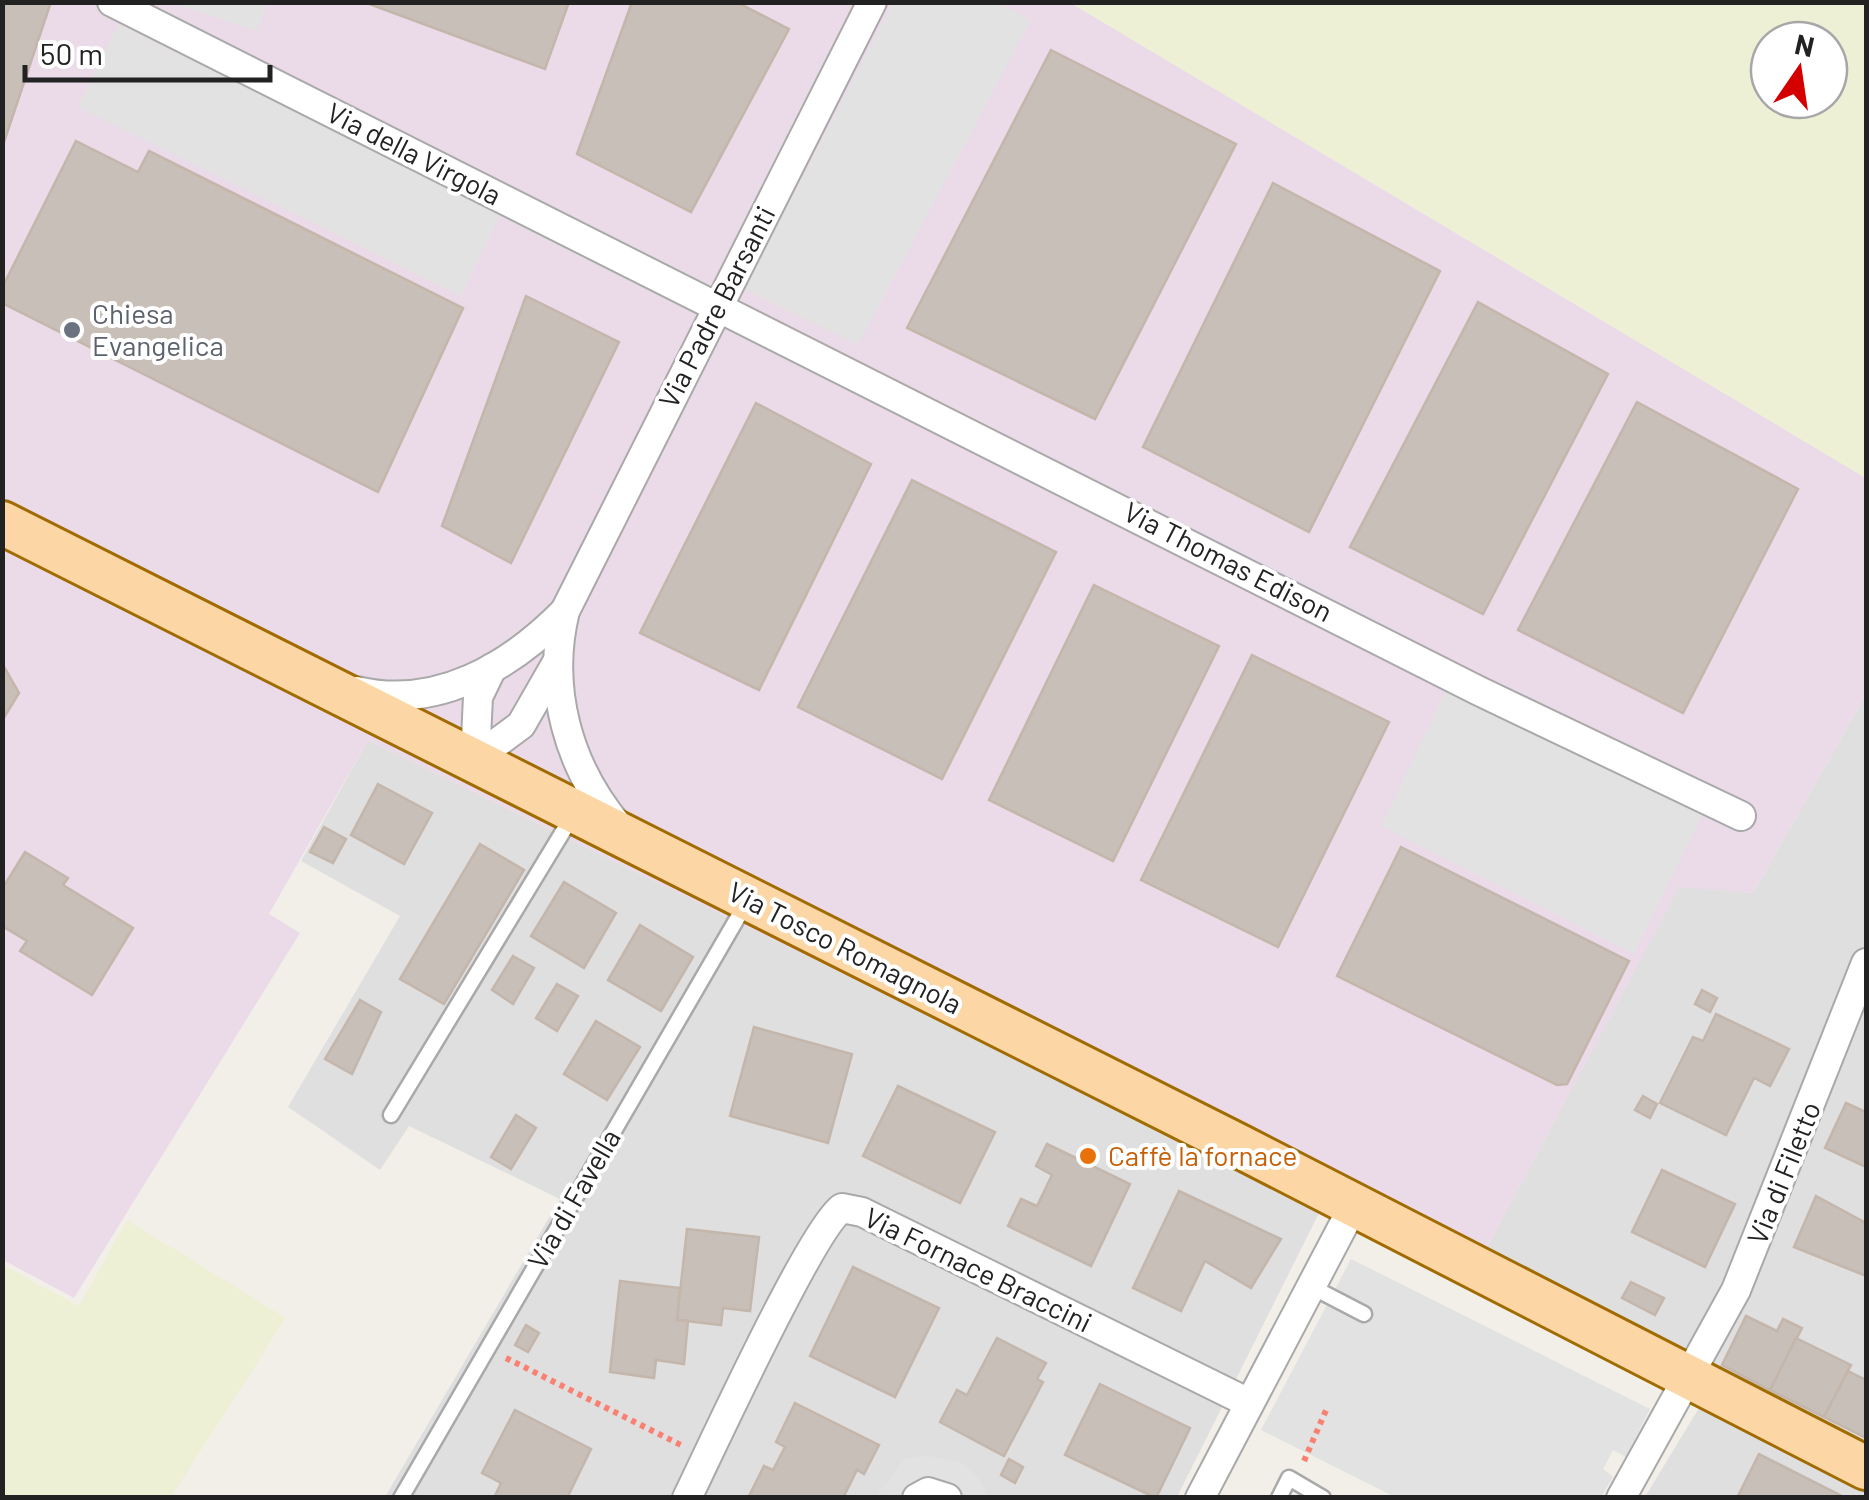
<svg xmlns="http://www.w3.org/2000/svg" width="1869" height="1500" viewBox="0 0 1869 1500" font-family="Barlow,sans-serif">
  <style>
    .residential { fill: #e0dfdf }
    .industrial { fill: #ebdbe8 }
    .farmland { fill: #eef0d5; fill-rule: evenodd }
    .parking { fill: #e2e2e2 }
    .building { fill: #c7bfb8; stroke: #c4b6ab; stroke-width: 2.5 }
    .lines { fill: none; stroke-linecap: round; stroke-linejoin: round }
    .service-casing { stroke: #a9a9a9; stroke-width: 19 }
    .minor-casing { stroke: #a9a9a9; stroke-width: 32 }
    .primary-casing { stroke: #a06b00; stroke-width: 48 }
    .path { stroke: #fa8072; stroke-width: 6; stroke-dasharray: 5 5; stroke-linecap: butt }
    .service { stroke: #fff; stroke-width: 14 }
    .minor { stroke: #fff; stroke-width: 28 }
    .primary { stroke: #fcd6a4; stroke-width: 42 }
    .worship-dot { fill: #6b7280; stroke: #fff; stroke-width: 4 }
    .food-dot { fill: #e8710a; stroke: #fff; stroke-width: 4 }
    .labels { text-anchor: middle; stroke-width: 8; stroke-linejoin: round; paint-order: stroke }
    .street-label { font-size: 28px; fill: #222; stroke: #fff }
    .worship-label { font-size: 28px; fill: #5b616d; stroke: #fff; text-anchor: start }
    .food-label { font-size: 28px; fill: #c56008; stroke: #fff; text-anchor: start }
  </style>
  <rect width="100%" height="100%" fill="#f2efe9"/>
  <g class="residential">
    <polygon points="1866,694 1866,1497 1645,1497 1702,1403 1468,1283 1679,886 1753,893"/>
    <polygon points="368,740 1321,1209 1177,1497 385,1497 560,1199 409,1126 380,1170 288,1107 400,916 301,861"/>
  </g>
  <polygon class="industrial" points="2,3 1071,3 1866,478 1866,694 1753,893 1679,887 1468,1283 368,740 269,914 300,933 74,1298 3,1260"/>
  <g class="farmland">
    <path d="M1071 3H1866V478ZM1769 40H1829V100H1769Z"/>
    <polygon points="127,1220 286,1318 171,1497 3,1497 3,1265 79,1306"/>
  </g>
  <g class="parking">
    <polygon points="173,3 267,3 257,31"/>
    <polygon points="893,3 998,3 1031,20 858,345 745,289"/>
    <polygon points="118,24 500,215 461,296 78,107"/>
    <polygon points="1447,688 1703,813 1634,954 1381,826"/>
    <polygon points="1351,1259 1650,1409 1626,1457 1613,1450 1603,1469 1613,1477 1601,1497 1395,1497 1261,1430"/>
    <polygon points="924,1455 963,1463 979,1479 988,1497 874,1498 904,1460"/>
  </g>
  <g class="building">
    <polygon points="2,2 51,2 2,148"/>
    <polygon points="364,2 569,2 545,69"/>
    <polygon points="632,2 736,2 789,29 691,212 577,154"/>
    <polygon points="1051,50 1236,144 1095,419 907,328"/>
    <polygon points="76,141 138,172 149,151 463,308 378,492 2,303 2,288"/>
    <polygon points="1273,183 1440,271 1309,532 1143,447"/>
    <polygon points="526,296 619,342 511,563 442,526"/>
    <polygon points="1478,302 1608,374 1483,614 1350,547"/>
    <polygon points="1637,402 1798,489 1683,713 1518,630"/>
    <polygon points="756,403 871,464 759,690 640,633"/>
    <polygon points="912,480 1056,552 942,779 798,707"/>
    <polygon points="1094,585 1219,646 1113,861 989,800"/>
    <polygon points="1252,655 1389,722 1278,947 1141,880"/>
    <polygon points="2,663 19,693 2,721"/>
    <polygon points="378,784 432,813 404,864 351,835"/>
    <polygon points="324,827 346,839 333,863 310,852"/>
    <polygon points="480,844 524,870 444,1004 400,979"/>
    <polygon points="1401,847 1629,961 1567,1084 1557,1085 1337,976"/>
    <polygon points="25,852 68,878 63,885 133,928 92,995 20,951 27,941 2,926 2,889"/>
    <polygon points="564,882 616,913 584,968 531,936"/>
    <polygon points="640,925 693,957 661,1011 608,980"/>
    <polygon points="513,956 534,968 513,1004 492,990"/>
    <polygon points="557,984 578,996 557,1031 536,1018"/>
    <polygon points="1702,990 1717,998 1710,1012 1695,1004"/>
    <polygon points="360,1000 381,1012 352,1074 325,1059"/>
    <polygon points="1716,1014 1789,1049 1770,1086 1754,1078 1726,1135 1660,1103 1693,1037 1703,1041"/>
    <polygon points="596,1021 640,1047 607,1100 564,1074"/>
    <polygon points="754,1027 852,1054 828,1143 730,1116"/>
    <polygon points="898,1086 995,1132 960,1203 863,1156"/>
    <polygon points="1643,1096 1657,1104 1650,1118 1635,1110"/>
    <polygon points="1846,1103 1866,1112 1866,1167 1825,1148"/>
    <polygon points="516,1115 536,1128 511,1169 491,1157"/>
    <polygon points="1047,1144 1130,1184 1091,1266 1008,1226 1021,1199 1037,1206 1052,1175 1036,1166"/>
    <polygon points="1662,1170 1735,1204 1705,1267 1632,1232"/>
    <polygon points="1179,1191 1281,1239 1251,1288 1205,1261 1181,1311 1133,1288"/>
    <polygon points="1816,1196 1866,1223 1866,1276 1794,1247"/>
    <polygon points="687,1229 759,1237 750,1311 723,1308 721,1325 677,1320"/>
    <polygon points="853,1267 939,1308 895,1397 810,1356"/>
    <polygon points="620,1281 680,1288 677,1320 688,1321 684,1364 656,1360 654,1378 610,1372"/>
    <polygon points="1631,1282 1664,1298 1655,1315 1622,1298"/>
    <polygon points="1746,1316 1777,1331 1783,1319 1802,1328 1770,1390 1722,1365"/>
    <polygon points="526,1325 539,1333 528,1352 515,1345"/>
    <polygon points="997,1338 1046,1363 1037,1379 1043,1382 1004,1456 940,1422 957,1390 967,1395"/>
    <polygon points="1796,1338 1851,1365 1824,1417 1770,1390"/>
    <polygon points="1848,1371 1866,1380 1866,1438 1824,1417"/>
    <polygon points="1100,1384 1190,1428 1156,1498 1065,1455"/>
    <polygon points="795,1403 879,1445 864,1474 857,1470 843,1498 748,1498 764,1466 773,1470 785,1447 776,1442"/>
    <polygon points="515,1410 591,1449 567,1498 494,1498 501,1483 482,1473"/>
    <polygon points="1759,1454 1846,1498 1737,1498"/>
    <polygon points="1009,1459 1023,1467 1015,1483 1001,1475"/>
  </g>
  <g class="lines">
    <defs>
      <g id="service">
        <polyline points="391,1115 573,815"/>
        <polyline points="1310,1286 1364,1314"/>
        <polyline points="401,1498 745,905"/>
        <polyline points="1279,1498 1289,1478 1323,1498"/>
      </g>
      <g id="minor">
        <polyline points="112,2 1479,691 1741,816"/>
        <path d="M357 691C437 710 510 667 565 611"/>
        <polyline points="475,759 521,725 556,664"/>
        <polyline points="475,759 478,697 492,668"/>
        <path d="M619 827C568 767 546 688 565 611L872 2"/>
        <path d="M687 1498C710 1451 812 1228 842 1208L862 1212 1247 1402"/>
        <polyline points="917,1498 928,1492 947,1498"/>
        <polyline points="1200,1498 1354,1205"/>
        <polyline points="1621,1498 1736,1290 1866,963"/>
      </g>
      <polyline id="primary" points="2,523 1241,1147 1866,1468"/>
    </defs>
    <use href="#service" class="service-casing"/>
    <use href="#minor" class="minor-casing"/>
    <use href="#primary" class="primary-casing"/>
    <g class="path">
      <polyline points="506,1358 683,1446"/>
      <polyline points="1304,1461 1327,1408"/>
    </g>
    <use href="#service" class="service"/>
    <use href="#minor" class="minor"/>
    <use href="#primary" class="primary"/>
  </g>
  <circle class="worship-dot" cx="72" cy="330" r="10"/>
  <circle class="food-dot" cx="1088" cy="1156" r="10"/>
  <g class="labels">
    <g class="street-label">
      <text transform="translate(414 154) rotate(27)" y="10">Via della Virgola</text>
      <text transform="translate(717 307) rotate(-63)" y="10">Via Padre Barsanti</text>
      <text transform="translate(1228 562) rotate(27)" y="10">Via Thomas Edison</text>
      <text transform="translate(845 948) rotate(27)" y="10">Via Tosco Romagnola</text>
      <text transform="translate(1784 1173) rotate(-68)" y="10">Via di Filetto</text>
      <text transform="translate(574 1199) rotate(-60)" y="10">Via di Favella</text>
      <text transform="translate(978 1270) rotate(26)" y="10">Via Fornace Braccini</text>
    </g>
    <g class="worship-label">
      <text x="92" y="324">Chiesa<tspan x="92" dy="32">Evangelica</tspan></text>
    </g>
    <g class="food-label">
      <text x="1108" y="1166">Caffè la fornace</text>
    </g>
  </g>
  <rect width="1869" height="1500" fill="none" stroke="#222222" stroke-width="10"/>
  <g transform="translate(1799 70) rotate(13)"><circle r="48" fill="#ffffff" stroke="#a7a7a7" stroke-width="2.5"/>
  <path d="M0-8L18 38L0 25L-18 38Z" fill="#d40000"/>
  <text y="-15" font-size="28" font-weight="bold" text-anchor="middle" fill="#222222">N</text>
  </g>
  <path d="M25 65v15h245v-15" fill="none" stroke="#222222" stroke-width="5"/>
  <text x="40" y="65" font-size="30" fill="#222222" stroke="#ffffff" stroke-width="8" paint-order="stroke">50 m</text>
</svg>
